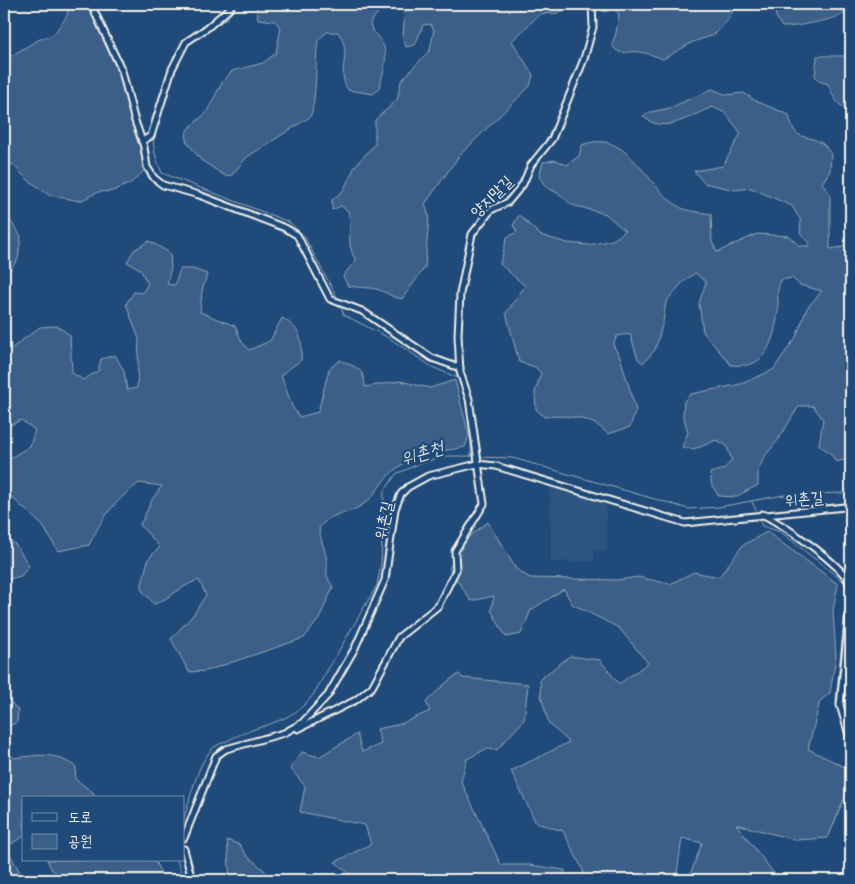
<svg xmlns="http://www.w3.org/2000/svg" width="855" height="884" viewBox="0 0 855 884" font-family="'Patrick Hand','Poor Story',sans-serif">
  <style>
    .built { fill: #2d5581 }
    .green { fill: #3a5f88; stroke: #97a8b8 }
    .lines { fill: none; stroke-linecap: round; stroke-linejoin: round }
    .stream { stroke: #9cacbb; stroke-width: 1 }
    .minor-casing { stroke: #f4f1e8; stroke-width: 9 }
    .minor { stroke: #1f4a7a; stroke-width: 5 }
    .labels { text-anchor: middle; stroke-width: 4.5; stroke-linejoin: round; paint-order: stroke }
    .street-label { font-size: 16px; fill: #f4f1e8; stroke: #1f4a7a }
    .water-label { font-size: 18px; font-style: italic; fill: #dee0dd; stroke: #1f4a7a }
  </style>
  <rect width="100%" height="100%" fill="#1f4a7a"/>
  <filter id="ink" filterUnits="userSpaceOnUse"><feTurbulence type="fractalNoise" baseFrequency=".02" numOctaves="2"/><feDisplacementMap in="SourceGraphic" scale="10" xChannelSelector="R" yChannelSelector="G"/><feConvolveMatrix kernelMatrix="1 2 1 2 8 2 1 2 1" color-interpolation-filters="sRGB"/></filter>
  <g filter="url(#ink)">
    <polygon class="built" points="550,484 606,503 607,551 594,551 594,561 551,562"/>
    <g class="green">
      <polygon points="69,4 90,4 117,58 123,91 144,149 145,170 131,183 113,191 98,192 80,201 49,195 28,180 4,156 4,60 38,40 54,34 67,16"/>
      <path d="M256 4H301L310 9 326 4H392L379 11 370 23C372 32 377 35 382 43 390 56 382 75 379 89L373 94 348 90C335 70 354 54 338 32H327L318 40C315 59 317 102 310 117L247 157 232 175 225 176 201 160 186 141 187 130 206 113 222 83 232 71 263 63 276 53 281 28 275 21 258 19Z"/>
      <path d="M395 4H574L558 13 540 14 512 41 533 75 530 86 459 156 425 204 429 216 425 267 402 299C390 297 385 291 376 289 368 287 357 288 348 286L343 276 356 260C345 244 353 231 348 211L341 206 332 210V200L343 191 355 166 375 144V120L397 100 401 81 430 50 434 30 430 24 423 25 415 45 406 47 403 38 405 9Z"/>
      <path d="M598 4H737L727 21 714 35 693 42 663 59C655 56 648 53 639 52 627 50 618 58 612 44L616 33 619 14 614 9 604 12 597 6Z"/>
      <path d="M774 4H851V7C849 11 847 13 842 15 835 19 791 28 782 27L776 17Z"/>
      <path d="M817 56H851V110C837 108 833 96 828 84L819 81 815 76Z"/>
      <path d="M712 89 727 95 744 93 756 101 789 115C795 142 802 133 820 142 825 144 828 151 831 154L830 171 822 183 830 194V249L843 247 851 227V458L836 462 831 454 819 445 823 419 813 406H799L778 440 765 456 758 470V485L735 497 719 496 712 486 710 473 724 469 732 460 726 445 716 440C705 445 694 452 682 447L688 432 683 415 684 401 691 394 741 384 773 370 796 337 807 308 822 291 800 285 792 278 781 280C775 294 779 298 778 311 776 328 770 359 751 364 745 366 737 365 731 365L703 332 699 303 706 282 695 273 682 283 666 302 663 322 655 350 643 363 638 359 630 334 617 336 613 345 620 357 636 410 630 427 608 434C591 416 567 415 544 417L536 409 535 392 541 373 535 367 519 362 506 313 525 286 500 264 507 237 517 232 513 225 519 215 540 235 567 243 589 245 613 240 625 231 606 214 572 205 561 195 546 187 539 177 543 162 555 160 567 165 579 156 582 145C628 127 645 186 678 206 686 212 701 212 711 214L712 242 717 252 757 234 789 236 799 246H809V242L800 233 801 221 792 206 751 188 735 190 704 183 694 171 723 166 741 133 725 113 713 107C691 114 664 137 643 116L651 112 670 108Z"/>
      <polygon points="4,216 9,219 21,236 18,259 4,278"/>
      <path d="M149 241 170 253 171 267 167 284 175 285 180 269H193L207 274 202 291 200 312 235 326 242 342 249 350 270 341 282 318C302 330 302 338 301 360L281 375 292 406 299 417 318 412 329 369 340 360C357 368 364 368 365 387L400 381 430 388 455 380 469 436 465 447C439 452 411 454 390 474 381 482 375 496 365 503 354 512 346 511 334 516 328 517 323 524 319 528 320 539 324 546 326 556 330 571 322 571 333 587L319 619 304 638 206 671 189 672 171 639 193 615 206 595 199 580C182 585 171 598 154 604L141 589 148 559 160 547 140 525 153 498 162 486 139 483C112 504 104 515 89 545L58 551 43 526 4 490V462L30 446 35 430 21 420 4 428V354L40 327 57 326 70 335 72 373 83 380 98 371 101 359 115 355 124 371 127 390 137 388 139 339 126 304 134 292 142 293 148 284 140 269 127 262 134 250Z"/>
      <polygon points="488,522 516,569 530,578 618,580 638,577 670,584 694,572 719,577 743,545 767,532 838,584 833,610 836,657 830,693 820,701 808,749 851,770 851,782 828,838 795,840 736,824 779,880 688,880 702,843 682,838 676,880 585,880 583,870 563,831 536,823 511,771 569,742 549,724 541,696 540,679 570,656 600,660 619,684 648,663 619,628 572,604 564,589 531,610 521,634 506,637 491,610 494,596 471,601 449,568 467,538"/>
      <polygon points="4,535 16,545 29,566 21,576 4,580"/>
      <polygon points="459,674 463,678 528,684 524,720 497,750 486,749 467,759 461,781 501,865 530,865 565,870 564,880 357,880 335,862 371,844 365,825 300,812 305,786 290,768 302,752 319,757 357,734 362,752 381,744 377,729 401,724 430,711 426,702 448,681"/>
      <polygon points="4,695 18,710 17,722 4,729"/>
      <path d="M4 751 14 758C41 755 52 751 76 767L75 779 94 793 93 798H24V836L6 847 24 880H4Z"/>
      <polygon points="227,840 240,845 246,855 264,870 271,880 230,880"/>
      <polygon points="47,860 154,860 165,880 69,880 52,870"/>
    </g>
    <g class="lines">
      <g class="stream">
        <path d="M237 4C230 24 201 30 188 46 180 55 155 123 154 136 152 148 157 162 162 173L289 222 304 236 338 299"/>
        <polyline points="340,305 344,315 389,338 432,367 458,378 466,401 470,424"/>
        <polyline points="471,456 471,433"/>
        <polyline points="479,457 513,458 689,509 719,507 784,495 843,493 851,489"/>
        <polyline points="752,502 756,510"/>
        <polyline points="759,519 762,526 781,532 845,583 847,589 836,700 851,751"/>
        <path d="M184 818C191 797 196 767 211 750 214 746 222 743 227 741 257 724 291 725 313 695L377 585 381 564 384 492 396 474 421 463 447 456H475"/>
        <polyline points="177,860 184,880"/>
      </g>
      <defs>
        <g id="minor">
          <polyline points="91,4 122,71 134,118 144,147 147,167 154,178 163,185 199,195 285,228 297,235 330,299 362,311 432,358 460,368"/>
          <polyline points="142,141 151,136 172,69 186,42 207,28 230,8 231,4"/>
          <path d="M762 514C787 527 829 556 846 577 849 581 850 587 851 591"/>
          <polyline points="851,597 840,705 851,742"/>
          <polyline points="298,729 356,700 372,687 399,637 438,606 456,570 455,551 484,504 469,399 460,372 458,335 460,294 472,234 491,210 508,202 523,184 531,165 552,139 584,59 593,27 592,4"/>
          <polyline points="184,838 216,756 226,749 284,733 302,723 328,695 355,648 385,580 395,509 401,494 408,487 428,476 477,464 496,466 685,523 845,507 851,503"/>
          <polyline points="184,849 192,880"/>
        </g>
      </defs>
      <use href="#minor" class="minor-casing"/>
      <use href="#minor" class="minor"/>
    </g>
  </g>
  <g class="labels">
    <g class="street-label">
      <text transform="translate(491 196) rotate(-44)" y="6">양지말길</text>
      <text transform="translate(804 498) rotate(-5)" y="6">위촌길</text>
      <text transform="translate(383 520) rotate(-78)" y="6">위촌길</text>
    </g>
    <g class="water-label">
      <text transform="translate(422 453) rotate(-17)" y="6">위촌천</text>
    </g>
  </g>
  <rect width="855" height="884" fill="none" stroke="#1f4a7a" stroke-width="20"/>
  <rect x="10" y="10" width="835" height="864" fill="none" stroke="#f4f1e8" stroke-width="2" filter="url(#ink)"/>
  <rect x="22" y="796" width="162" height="65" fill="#1f4a7a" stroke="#748da6"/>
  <rect x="32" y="813" width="25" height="8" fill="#1f4a7a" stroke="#748da6"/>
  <text x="68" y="822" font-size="15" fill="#f4f1e8">도로</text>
  <rect x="32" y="834" width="25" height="15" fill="#3a5f88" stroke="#748da6"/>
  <text x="68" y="846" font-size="15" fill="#f4f1e8">공원</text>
</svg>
